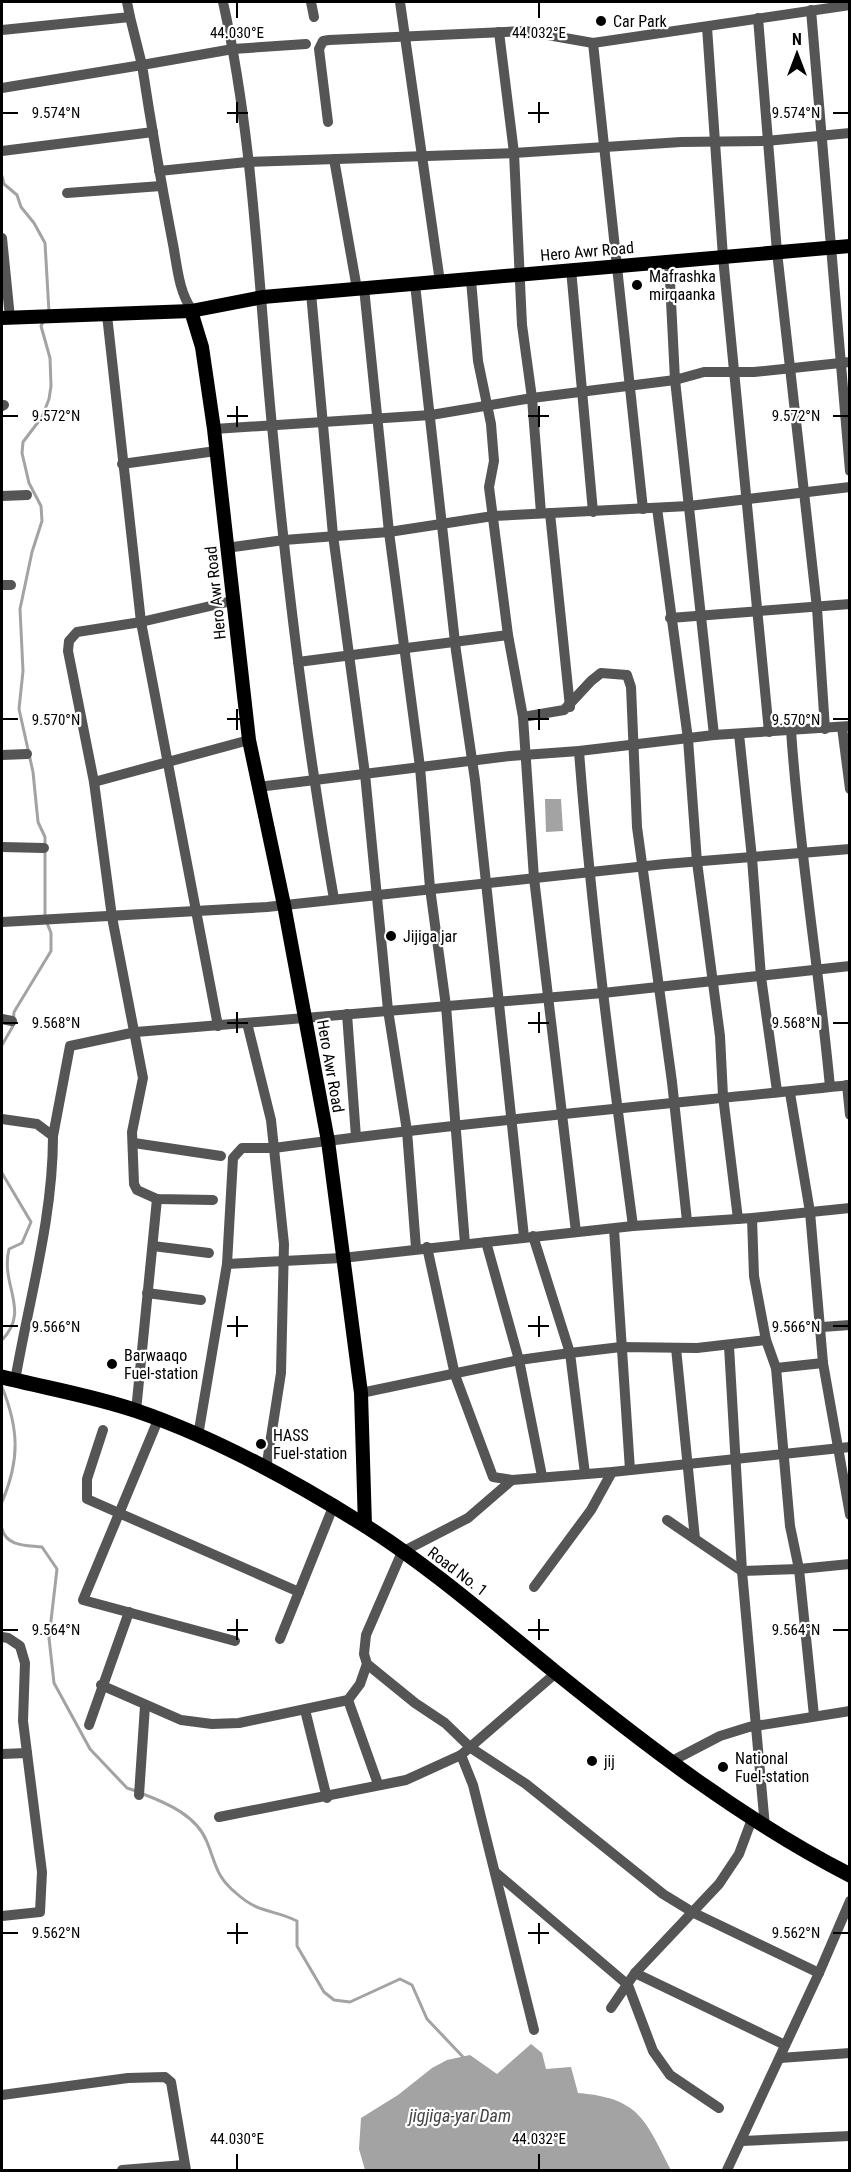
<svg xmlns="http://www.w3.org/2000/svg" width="851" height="2172" viewBox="0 0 851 2172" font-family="'Roboto Condensed',sans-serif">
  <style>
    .water { fill: #a3a3a3 }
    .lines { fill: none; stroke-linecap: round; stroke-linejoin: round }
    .stream { stroke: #a3a3a3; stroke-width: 3 }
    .minor { stroke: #555; stroke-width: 10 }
    .major { stroke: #000; stroke-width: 14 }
    .highway { stroke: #000; stroke-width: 15 }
    .ticks { fill: none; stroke: #000; stroke-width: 2 }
    .poi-dot { fill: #000; stroke: #fff; stroke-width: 2 }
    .labels { text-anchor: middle; stroke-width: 4.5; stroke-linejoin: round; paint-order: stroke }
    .poi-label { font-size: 16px; fill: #000; stroke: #fff; text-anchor: start }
    .street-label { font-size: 16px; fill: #000; stroke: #fff }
    .water-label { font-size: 18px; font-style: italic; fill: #444; stroke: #fff }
    .ticks-label { font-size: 15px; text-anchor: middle; fill: #000; stroke: #fff; stroke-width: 4.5; stroke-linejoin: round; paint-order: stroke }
  </style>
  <rect width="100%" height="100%" fill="#fff"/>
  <g class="water">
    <polygon points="545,799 561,799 563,831 546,832"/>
    <path d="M531 2044 542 2053 546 2069 571 2067 578 2093C640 2098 645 2120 671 2170H365L359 2149 361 2118 398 2095 432 2068 447 2060 470 2055 497 2074Z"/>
  </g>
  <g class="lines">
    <g class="stream">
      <polyline points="2,176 4,184 17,195 21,207 34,223 45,243 49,312"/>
      <polyline points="44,320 41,326 50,358 51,386 49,399 42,417 23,442 22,453 29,483 41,506 42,521 32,552 20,609 23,671 19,709 33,772 38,822 45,837 45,917"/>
      <polyline points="2,1045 13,1026 14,1012 51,951 51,933 47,923"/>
      <path d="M2 1173 31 1222 22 1243 9 1249C0 1286 31 1310 2 1340"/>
      <path d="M2 1387C19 1429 20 1460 2 1502"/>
      <path d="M2 1529C7 1547 27 1545 42 1547L57 1569 49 1638 54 1683 90 1749 127 1788 136 1791"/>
      <path d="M143 1794C167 1803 197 1816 207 1842 216 1864 216 1877 236 1893 259 1914 273 1909 297 1921V1946L324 1992 334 2000 350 2002 400 1979 412 1985 427 2019 465 2059"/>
    </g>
    <g class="minor">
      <path d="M223 2C254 141 258 284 272 426 287 584 306 742 334 899"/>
      <polyline points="311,2 314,17"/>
      <polyline points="400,2 440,282"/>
      <polyline points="811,10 850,471"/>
      <polyline points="130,17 142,65 233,49 306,44"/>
      <polyline points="758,18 777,252 817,608 825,729"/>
      <polyline points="707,27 723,257 769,732"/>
      <polyline points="2,30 130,17 127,2"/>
      <polyline points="499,32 514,153 522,325 532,398 541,513"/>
      <polyline points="593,43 643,509"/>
      <path d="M2 88 142 65C151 124 161 182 172 239 177 263 178 291 192 310"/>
      <polyline points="328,122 319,49 323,41 329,40 525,31 593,43 850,5"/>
      <polyline points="2,151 153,132"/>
      <polyline points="334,159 357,289"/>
      <polyline points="159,171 247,162 514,153 681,142 766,141 850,133"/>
      <polyline points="67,193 161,186"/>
      <polyline points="2,238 10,318"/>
      <polyline points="669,261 675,380 714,735"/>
      <polyline points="571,269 593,512"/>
      <polyline points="471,280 478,361 491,424 494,461 489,487 508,635 523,717 534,878 576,1232"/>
      <polyline points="415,284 456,651 475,780 524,1237"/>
      <polyline points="364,288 389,532 420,767 430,888 446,1006 465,1244"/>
      <polyline points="311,293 333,535 365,774 388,1010 407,1131 416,1248"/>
      <polyline points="107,315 141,622 218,1026"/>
      <polyline points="2,406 4,405"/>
      <polyline points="214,429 431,415 532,398 675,380 704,372 754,372 850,362"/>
      <polyline points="122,464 216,451"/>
      <polyline points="2,496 27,495"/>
      <polyline points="657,508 688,739 697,862 720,1036 723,1096 738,1219"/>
      <polyline points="550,513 570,707"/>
      <polyline points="226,548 284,540 389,532 493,516 689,506 850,487"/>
      <polyline points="2,585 11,585"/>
      <polyline points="670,618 850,604"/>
      <polyline points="298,662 508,635"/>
      <polyline points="523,717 564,710 591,681 601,673 627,675 631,687 637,827 672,1082 687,1221"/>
      <polyline points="842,727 850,789"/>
      <path d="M791 730C799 850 819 968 830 1087"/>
      <polyline points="739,734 752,858 761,977 777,1091"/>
      <path d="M579 751C591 910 612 1068 633 1226"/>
      <polyline points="2,755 27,754"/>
      <polyline points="94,782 249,740"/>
      <polyline points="258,787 510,756 579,751 714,735 850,726"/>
      <polyline points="2,847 44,848"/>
      <polyline points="2,922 267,907 665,864 850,849"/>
      <polyline points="347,1014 356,1137"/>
      <polyline points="2,1019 12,1021"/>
      <polyline points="247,1023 271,1120 284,1244 281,1373 266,1469"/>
      <polyline points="847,1085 850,1115"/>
      <polyline points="790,1093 810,1212 823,1363 850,1515"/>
      <path d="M2 1119 37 1124 53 1136C53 1219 29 1299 15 1381"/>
      <polyline points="53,1136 70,1046 136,1032 603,993 850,966"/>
      <polyline points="134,1143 221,1156"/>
      <polyline points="213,1200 157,1199 137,1190 134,1184 132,1132 143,1078 112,917 94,782 68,651 69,641 77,632 141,622 232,601"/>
      <polyline points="614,1229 630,1470"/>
      <polyline points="533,1236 570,1353 585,1474"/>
      <polyline points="486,1242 519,1360 542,1476"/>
      <polyline points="153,1246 209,1253"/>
      <polyline points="427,1247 455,1375 493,1477 512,1480 612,1472 850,1447"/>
      <polyline points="227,1264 342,1258 633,1226 752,1218 850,1208"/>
      <polyline points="147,1293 201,1300"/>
      <polyline points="822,1327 850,1325"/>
      <polyline points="766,1340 776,1368 790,1526 799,1569 850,1564"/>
      <polyline points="729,1346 742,1571 765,1827"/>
      <polyline points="676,1348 695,1539"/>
      <polyline points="776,1368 823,1363"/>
      <polyline points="361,1393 519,1360 570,1353 621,1347 697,1348 766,1340 754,1276 752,1218"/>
      <polyline points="136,1411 157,1199"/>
      <polyline points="158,1420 83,1600 235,1641"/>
      <polyline points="103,1430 87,1479 87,1499 299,1592"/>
      <path d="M198 1436 227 1264 233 1158 242 1148H274C465 1122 658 1105 850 1085"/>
      <polyline points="512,1480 468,1518 402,1552 366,1635 364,1654 367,1664 415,1703 445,1723 471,1748 526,1784 663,1894 694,1913 819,1973"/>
      <polyline points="667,1520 742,1571 799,1569 814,1716"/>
      <polyline points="534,1587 591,1510 612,1472"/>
      <polyline points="2,1637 8,1638 20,1646 25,1663 23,1721 42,1872 40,1912 2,1916"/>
      <polyline points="280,1639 333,1507"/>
      <polyline points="101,1685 181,1720 212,1724 239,1723 348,1700 360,1684 367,1664"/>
      <polyline points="348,1700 378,1784"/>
      <polyline points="305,1710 327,1798"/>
      <polyline points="89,1725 129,1612"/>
      <polyline points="2,1754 27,1753"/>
      <polyline points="461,1755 473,1785 534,2030"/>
      <polyline points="672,1761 720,1736 749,1727 850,1711"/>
      <polyline points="139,1795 145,1706"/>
      <polyline points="219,1817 406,1780 461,1755 556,1673"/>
      <polyline points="495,1872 628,1985 653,2051 670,2075 719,2108"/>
      <polyline points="635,1973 785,2045"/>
      <polyline points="611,2008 635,1973 719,1884 739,1854 752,1819"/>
      <polyline points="780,2058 850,2053"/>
      <polyline points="2,2095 128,2078 165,2077 171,2082 186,2170"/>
      <polyline points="742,2141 850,2136"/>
      <polyline points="122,2170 184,2165"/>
      <polyline points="727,2170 819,1973 850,1901"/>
    </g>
    <g class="major">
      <polyline points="191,311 202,347 214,429 249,740 284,905 328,1141 361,1393 365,1526"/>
      <polyline points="2,318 191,311 263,297 850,246"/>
    </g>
    <path class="highway" d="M2 1377C46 1388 94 1396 137 1411 216 1438 294 1481 364 1525 432 1568 492 1621 554 1671 647 1746 743 1820 850 1875"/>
  </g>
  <path class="ticks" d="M237 3V18M539 3V18M237 102V123M539 102V123M3 113H18M227 113H248M528 113H549M833 113H848M237 406V427M539 406V427M3 416H18M227 416H248M528 416H549M833 416H848M237 709V730M539 709V730M3 719H18M227 719H248M528 719H549M833 719H848M237 1012V1033M539 1012V1033M3 1023H18M227 1023H248M528 1023H549M833 1023H848M237 1316V1337M539 1316V1337M3 1326H18M227 1326H248M528 1326H549M833 1326H848M237 1619V1640M539 1619V1640M3 1630H18M227 1630H248M528 1630H549M833 1630H848M237 1923V1944M539 1923V1944M3 1933H18M227 1933H248M528 1933H549M833 1933H848M237 2154V2169M539 2154V2169"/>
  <g class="poi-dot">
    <circle cx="601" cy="21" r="6"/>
    <circle cx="637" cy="285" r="6"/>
    <circle cx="391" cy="936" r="6"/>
    <circle cx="112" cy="1364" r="6"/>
    <circle cx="261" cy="1444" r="6"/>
    <circle cx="592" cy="1761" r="6"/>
    <circle cx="723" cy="1767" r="6"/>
  </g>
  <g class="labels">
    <g class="poi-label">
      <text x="613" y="27">Car Park</text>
      <text x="649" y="282">Mafrashka<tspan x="649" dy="18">mirqaanka</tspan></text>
      <text x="403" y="942">Jijiga jar</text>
      <text x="124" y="1361">Barwaaqo<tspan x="124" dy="18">Fuel-station</tspan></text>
      <text x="273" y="1441">HASS<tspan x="273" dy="18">Fuel-station</tspan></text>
      <text x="735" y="1764">National<tspan x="735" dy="18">Fuel-station</tspan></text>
      <text x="604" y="1767">jij</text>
    </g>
    <g class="street-label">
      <text transform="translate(587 251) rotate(-5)" y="6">Hero Awr Road</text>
      <text transform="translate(215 593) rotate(-96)" y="6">Hero Awr Road</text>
      <text transform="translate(331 1066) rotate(80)" y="6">Hero Awr Road</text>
      <text transform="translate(458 1571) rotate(37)" y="6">Road No. 1</text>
    </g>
    <g class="water-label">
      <text x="460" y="2122">jigjiga-yar Dam</text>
    </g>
  </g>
  <g class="ticks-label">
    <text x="237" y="38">44.030°E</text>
    <text x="539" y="38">44.032°E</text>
    <text x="56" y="118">9.574°N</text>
    <text x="796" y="118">9.574°N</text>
    <text x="56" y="421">9.572°N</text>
    <text x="796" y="421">9.572°N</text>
    <text x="56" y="725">9.570°N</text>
    <text x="796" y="725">9.570°N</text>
    <text x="56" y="1028">9.568°N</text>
    <text x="796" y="1028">9.568°N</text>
    <text x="56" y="1332">9.566°N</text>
    <text x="796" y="1332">9.566°N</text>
    <text x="56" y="1635">9.564°N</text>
    <text x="796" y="1635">9.564°N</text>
    <text x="56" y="1938">9.562°N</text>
    <text x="796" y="1938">9.562°N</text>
    <text x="237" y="2144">44.030°E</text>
    <text x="539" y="2144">44.032°E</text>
  </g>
  <rect width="851" height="2172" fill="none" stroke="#000000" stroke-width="6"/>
  <g transform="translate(797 54)" stroke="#ffffff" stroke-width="4.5" paint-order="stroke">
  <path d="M0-4.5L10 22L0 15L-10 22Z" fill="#000000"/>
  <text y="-9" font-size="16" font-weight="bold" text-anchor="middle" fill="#000000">N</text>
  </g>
</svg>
